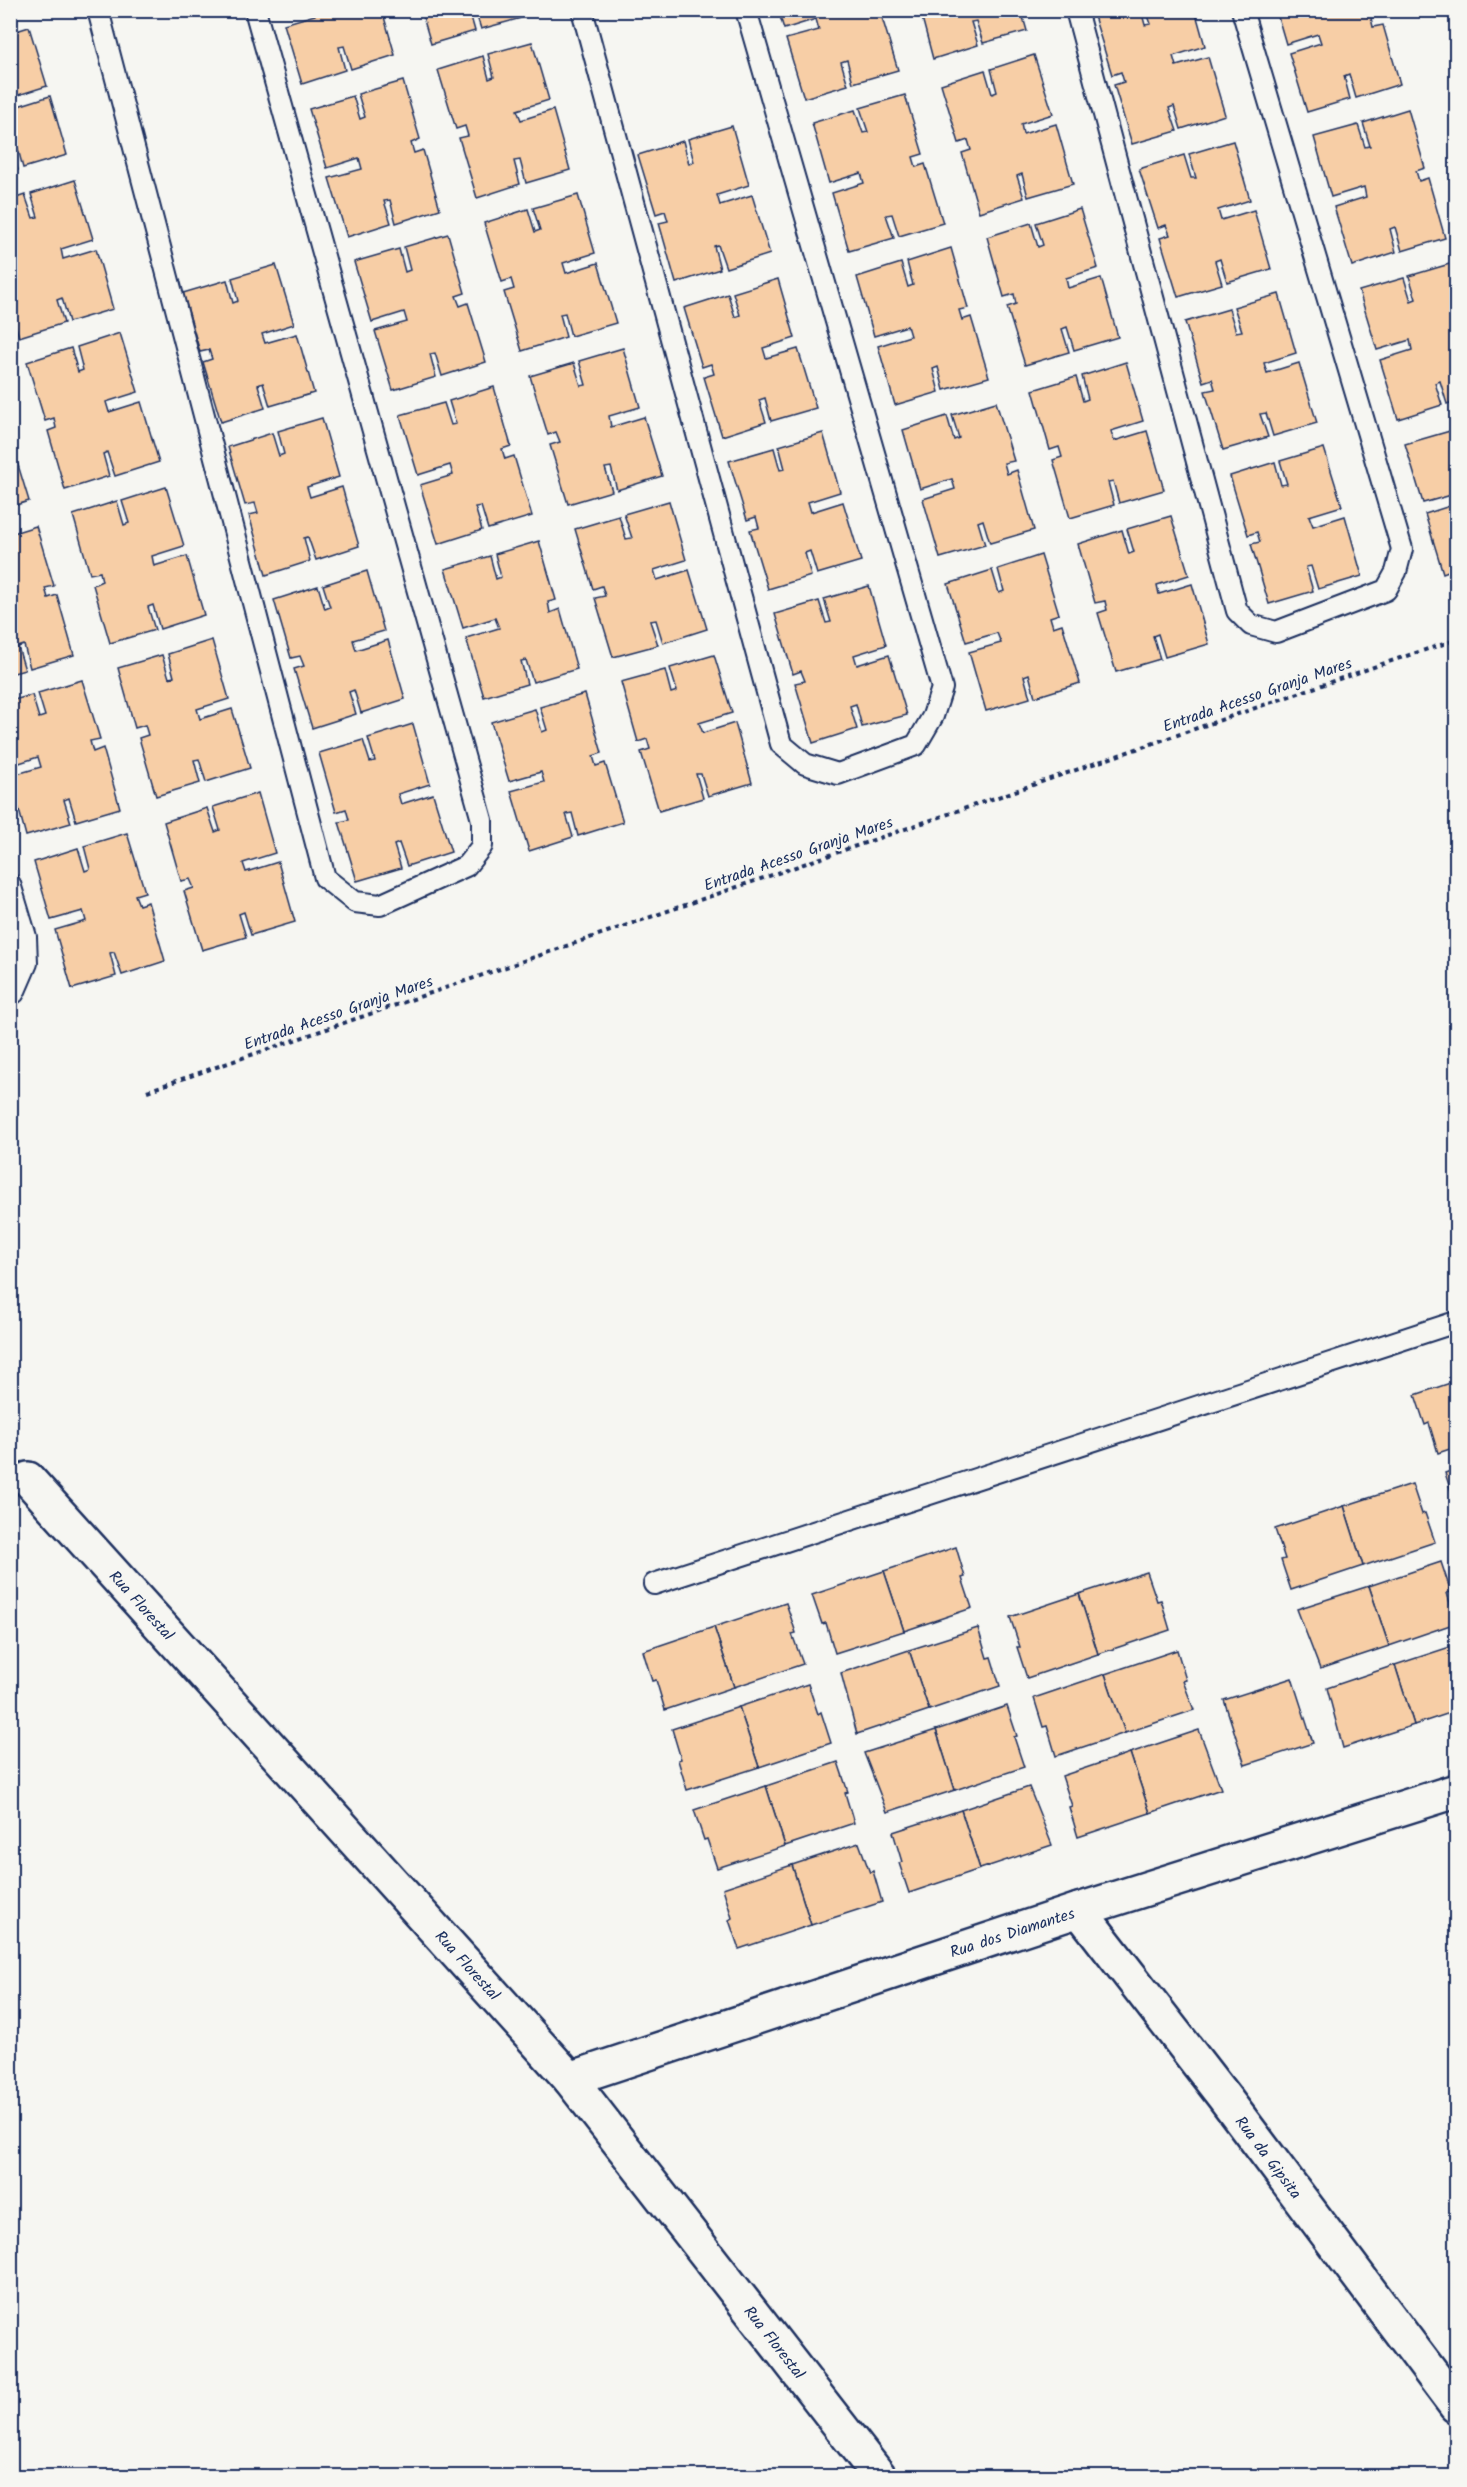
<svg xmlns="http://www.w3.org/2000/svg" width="1467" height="2487" viewBox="0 0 1467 2487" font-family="Kalam,sans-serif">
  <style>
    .building { fill: #f7cea6; stroke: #1b2f5e; stroke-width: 1.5 }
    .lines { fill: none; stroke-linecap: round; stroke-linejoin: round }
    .lane-casing { stroke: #1b2f5e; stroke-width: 24 }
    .street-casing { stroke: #1b2f5e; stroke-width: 38 }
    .path { stroke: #1b2f5e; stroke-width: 4; stroke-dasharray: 4.5 4.5; stroke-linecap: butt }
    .lane { stroke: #f6f6f2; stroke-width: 20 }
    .street { stroke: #f6f6f2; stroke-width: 33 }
    .labels { text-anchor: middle; stroke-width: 4.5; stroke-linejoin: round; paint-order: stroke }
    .street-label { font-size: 16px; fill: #1b2f5e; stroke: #f6f6f2 }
  </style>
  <rect width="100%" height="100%" fill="#f6f6f2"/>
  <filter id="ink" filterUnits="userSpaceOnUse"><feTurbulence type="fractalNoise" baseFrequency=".0167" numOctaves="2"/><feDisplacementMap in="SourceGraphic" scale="12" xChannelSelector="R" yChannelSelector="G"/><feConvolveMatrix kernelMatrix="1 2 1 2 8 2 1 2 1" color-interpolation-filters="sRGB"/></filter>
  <g filter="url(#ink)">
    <g class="building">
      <polygon points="314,10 382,10 395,55 351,69 344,46 339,47 345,70 302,84 284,24 315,15"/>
      <polygon points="421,10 469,10 475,31 431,44"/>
      <polygon points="475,10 523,10 525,17 481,29"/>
      <polygon points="778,10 870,10 871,14 880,11 898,70 853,83 847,60 841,62 848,85 804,98 786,39 819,30 816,19 784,29"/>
      <polygon points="920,10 1021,10 1027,31 983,43 976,21 971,22 978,45 933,59"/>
      <polygon points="1112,10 1141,10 1145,25 1151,24 1146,10 1195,10 1205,46 1173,56 1176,66 1208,57 1225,115 1181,129 1174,106 1169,108 1177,131 1132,144 1114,85 1124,82 1121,72 1112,75 1094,16"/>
      <polygon points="1276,10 1378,10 1379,15 1371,18 1373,27 1383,25 1400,84 1356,98 1349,74 1344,76 1350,99 1307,112 1289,53 1321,43 1318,34 1286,44"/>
      <polygon points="29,27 47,86 15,96 18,106 50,96 67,155 23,168 17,145 12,147 18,170 10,172 10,33"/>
      <polygon points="532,42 549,100 517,110 521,120 553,110 570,170 526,183 520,160 514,161 520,184 477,198 459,138 468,136 465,126 456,129 438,70 483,56 489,79 494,77 488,54"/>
      <polygon points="1034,55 1053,114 1021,124 1023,134 1056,124 1073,184 1028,197 1022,174 1017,176 1024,198 979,212 962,153 971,150 968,140 959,143 941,84 985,70 992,94 997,92 991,69"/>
      <polygon points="403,81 420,139 411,143 414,153 423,150 440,209 396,223 390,200 384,201 391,223 347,237 329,178 362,169 359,158 327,168 309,109 353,96 360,119 365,117 358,94"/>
      <polygon points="905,95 923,154 913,157 916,167 925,164 943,223 899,236 892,214 886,215 894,238 849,251 832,193 864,183 861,173 829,183 812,123 855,110 863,133 868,132 860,108"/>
      <polygon points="1408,109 1425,168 1416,171 1419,181 1428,178 1445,238 1402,251 1395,227 1390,229 1396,252 1352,266 1334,207 1366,197 1364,187 1331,197 1314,137 1358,125 1365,147 1370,146 1363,123"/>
      <polygon points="732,126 749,185 717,195 720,205 752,195 770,254 726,268 718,245 714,246 720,269 676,283 659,223 668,221 665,211 656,214 638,155 683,141 689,164 694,162 688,139"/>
      <polygon points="1233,141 1250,200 1218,210 1221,220 1254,210 1271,269 1227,282 1220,259 1215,261 1222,284 1178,297 1160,238 1170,235 1166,225 1158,228 1139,169 1184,155 1191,178 1196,178 1189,154"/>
      <polygon points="75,180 93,239 61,249 63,259 96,249 113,309 69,322 62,298 57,300 64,323 19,337 10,307 10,200 25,195 33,218 38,217 31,194"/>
      <polygon points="578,195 595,253 563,263 566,273 598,263 616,323 571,336 565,313 560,314 566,337 522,351 504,292 514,289 511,279 502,282 484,223 528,209 535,232 540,230 533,208"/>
      <polygon points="1080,209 1098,268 1066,278 1068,288 1101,278 1118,337 1074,350 1067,327 1062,329 1069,352 1025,365 1007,307 1016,304 1014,294 1004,297 987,237 1031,223 1038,247 1043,245 1036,223"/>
      <polygon points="448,234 465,293 456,296 460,306 468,303 486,362 442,376 435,353 430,354 436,377 393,390 375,331 407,322 404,312 372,322 354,262 399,249 405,272 410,270 404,247"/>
      <polygon points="951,248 968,308 959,310 962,320 971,317 989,377 944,390 938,367 933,369 939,392 895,405 878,346 910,336 907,326 874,336 857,277 901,263 908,287 913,285 907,262"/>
      <polygon points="1453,263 1456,274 1456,401 1447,404 1440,381 1435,383 1442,405 1398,419 1380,360 1412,350 1410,340 1377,350 1359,291 1404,278 1411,301 1416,299 1409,276"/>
      <polygon points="276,265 294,324 262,334 265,343 297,334 314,393 270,406 263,383 258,385 265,408 221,422 203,362 212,359 209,350 200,352 183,293 227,280 233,303 238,301 232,278"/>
      <polygon points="778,279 795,338 763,348 766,358 798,349 816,408 771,421 765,398 759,400 766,422 722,436 704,377 714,374 711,364 702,367 684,308 728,294 735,317 740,315 733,293"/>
      <polygon points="1279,294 1296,353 1264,363 1267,373 1299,363 1317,423 1273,436 1266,413 1260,414 1268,437 1223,450 1205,391 1215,389 1212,379 1203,382 1185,322 1229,309 1236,332 1242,331 1234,307"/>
      <polygon points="120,333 138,392 106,402 109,412 141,402 159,462 115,476 107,452 103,454 109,476 65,490 48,431 56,428 54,418 45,421 27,362 71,348 78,372 83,370 77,347"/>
      <polygon points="623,348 640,407 609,416 611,427 644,417 662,476 617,490 611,467 605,468 612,491 568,504 550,445 560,442 556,432 548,435 530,376 574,363 581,386 586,385 579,361"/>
      <polygon points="1126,362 1143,421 1111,431 1114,441 1147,431 1164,490 1119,503 1113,481 1108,482 1114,505 1070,518 1053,460 1062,457 1059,447 1050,450 1033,390 1076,377 1083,401 1088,399 1082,376"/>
      <polygon points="494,387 511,446 502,449 505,459 514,456 532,516 488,529 481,506 475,507 482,530 438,544 420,485 453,475 450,465 418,475 400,415 444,403 451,425 456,424 449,401"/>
      <polygon points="996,402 1014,461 1004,463 1007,474 1017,470 1034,530 990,543 983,520 978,522 985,545 940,558 923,499 955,489 952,479 920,489 903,430 947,416 954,440 959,438 952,415"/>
      <polygon points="322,418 339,477 307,487 310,497 342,487 359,546 316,560 308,537 304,538 310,561 266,575 249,515 258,513 255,503 245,505 228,447 272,433 279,456 284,454 278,431"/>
      <polygon points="1450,431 1456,454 1456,500 1455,494 1423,503 1405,444"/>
      <polygon points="823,433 840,492 808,502 811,512 843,502 861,561 817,574 810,551 805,553 811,576 768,589 750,530 759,528 756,517 747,520 729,461 774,448 780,470 785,469 779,446"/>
      <polygon points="11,442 29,501 10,507 10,442"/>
      <polygon points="1324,448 1342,506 1309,516 1313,526 1345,516 1362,576 1318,589 1311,566 1306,567 1313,591 1269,604 1251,544 1260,542 1257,532 1248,535 1230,476 1275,462 1281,485 1287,484 1280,461"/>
      <polygon points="166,487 184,546 152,556 154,566 187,556 204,615 160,629 153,605 148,607 155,630 110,643 93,585 102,581 100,572 90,574 73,515 117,501 124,525 129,523 122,501"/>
      <polygon points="669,501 686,560 654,570 657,580 689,570 707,629 663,643 656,620 650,621 658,645 613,657 595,598 605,596 602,586 593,589 575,529 619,516 626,539 632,538 624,514"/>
      <polygon points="1456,504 1456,568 1443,573 1425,514"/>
      <polygon points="1171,516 1189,575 1157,585 1159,594 1192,584 1209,644 1165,657 1158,634 1153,636 1160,659 1116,672 1098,613 1107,610 1105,601 1095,603 1078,544 1122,530 1129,554 1134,552 1127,529"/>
      <polygon points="36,526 54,586 45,588 48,598 57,595 74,655 30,668 24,645 18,647 25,670 10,674 10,534"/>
      <polygon points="539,541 556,600 548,602 550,613 560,609 577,669 533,682 526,660 521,661 527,684 484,697 466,638 499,628 495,618 463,628 445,569 490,556 496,579 501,577 495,554"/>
      <polygon points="1041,555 1059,614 1050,617 1053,627 1062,624 1080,683 1035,697 1029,674 1024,676 1030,698 986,711 969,652 1001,643 997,633 966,642 948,584 992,570 999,593 1004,591 998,569"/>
      <polygon points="367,571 384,631 353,640 356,650 388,640 405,699 361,713 354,690 349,692 356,714 312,728 294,669 304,666 300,656 291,658 274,600 318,586 325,609 330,607 323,585"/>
      <polygon points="869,586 886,645 854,655 857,665 889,655 907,715 862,727 856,704 850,706 857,729 813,743 795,683 805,681 801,671 793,674 775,614 819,601 826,623 831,622 824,599"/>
      <polygon points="212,640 229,699 197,709 200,719 232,709 250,768 206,782 199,759 194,760 200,783 156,796 139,738 148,735 145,725 135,728 118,668 162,655 169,678 174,677 168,654"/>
      <polygon points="714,655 732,713 699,723 703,733 735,723 752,783 708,796 701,774 696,774 703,798 659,811 641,752 650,749 647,739 638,742 621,682 665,670 671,693 677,691 670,668"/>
      <polygon points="82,680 100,739 90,741 93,752 103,748 120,808 76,821 69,798 64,800 71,823 26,836 10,776 41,767 38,757 10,766 10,701 32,695 39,718 45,716 38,693"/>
      <polygon points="585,694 602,753 593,756 596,766 605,763 623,822 578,836 572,813 566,814 573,837 529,851 511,791 544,782 541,772 509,781 491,722 535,709 542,732 547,730 540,707"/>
      <polygon points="413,724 430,784 398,794 401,804 433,794 451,852 407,866 399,843 394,845 401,868 357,881 339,822 349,820 346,809 336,812 319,753 363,740 370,762 375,761 368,738"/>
      <polygon points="258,793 275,853 243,863 246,872 278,862 295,922 251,935 244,912 239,914 246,937 202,950 184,891 194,888 190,879 181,881 164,822 207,808 215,832 220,830 213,807"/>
      <polygon points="127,833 145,892 135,895 139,905 148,902 165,961 122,975 114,952 110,953 116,976 72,989 55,930 86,921 83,911 51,920 34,862 78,848 85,871 90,869 84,846"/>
      <polygon points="1456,1381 1456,1447 1438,1453 1429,1423 1425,1425 1415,1395"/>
      <polygon points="1456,1469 1456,1519 1451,1503 1455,1503 1445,1473"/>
      <polygon points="1412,1484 1422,1514 1425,1513 1435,1542 1363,1566 1344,1506"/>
      <polygon points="1344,1506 1363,1566 1291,1590 1281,1560 1285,1559 1275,1529"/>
      <polygon points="956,1547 965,1577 962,1578 972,1608 904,1631 884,1571"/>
      <polygon points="1441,1562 1451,1592 1447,1593 1456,1623 1389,1646 1369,1586"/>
      <polygon points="884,1571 904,1631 835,1653 826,1623 822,1624 812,1595"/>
      <polygon points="1147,1572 1157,1601 1161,1600 1170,1630 1098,1654 1079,1594"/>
      <polygon points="1369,1586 1389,1646 1320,1669 1297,1609"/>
      <polygon points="1079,1594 1098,1654 1027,1678 1017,1647 1020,1647 1010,1617"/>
      <polygon points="786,1603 796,1633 792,1634 803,1664 734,1687 714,1627"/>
      <polygon points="714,1627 734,1687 665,1710 656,1680 652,1681 643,1651"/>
      <polygon points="978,1628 987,1658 991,1657 1000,1686 929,1710 909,1650"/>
      <polygon points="1456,1645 1456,1711 1414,1725 1395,1665"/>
      <polygon points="909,1650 929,1710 857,1734 841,1673"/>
      <polygon points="1177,1650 1186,1680 1183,1681 1194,1710 1125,1733 1105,1674"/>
      <polygon points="1395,1665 1414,1725 1343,1748 1327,1688"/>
      <polygon points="1105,1674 1125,1733 1056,1756 1047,1726 1043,1727 1034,1698"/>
      <polygon points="1292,1678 1313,1743 1245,1765 1224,1700"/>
      <polygon points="808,1684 818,1714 821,1712 831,1743 759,1767 739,1707"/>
      <polygon points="1007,1706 1017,1736 1014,1737 1024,1767 955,1790 936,1730"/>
      <polygon points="739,1707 759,1767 687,1790 678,1760 681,1759 672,1729"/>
      <polygon points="936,1730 955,1790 887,1812 864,1753"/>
      <polygon points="1199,1730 1221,1789 1150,1813 1130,1753"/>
      <polygon points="1130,1753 1150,1813 1078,1837 1069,1807 1072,1806 1062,1776"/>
      <polygon points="838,1762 848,1792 845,1793 854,1823 785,1846 766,1786"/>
      <polygon points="766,1786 785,1846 717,1868 707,1839 704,1840 694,1810"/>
      <polygon points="1029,1787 1052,1845 980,1869 961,1810"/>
      <polygon points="961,1810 980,1869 909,1893 899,1863 902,1862 893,1832"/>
      <polygon points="859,1843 870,1873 873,1871 882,1902 811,1925 792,1865"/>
      <polygon points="792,1865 811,1925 739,1949 729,1920 732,1918 723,1888"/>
    </g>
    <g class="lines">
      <defs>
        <g id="lane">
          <polyline points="98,10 325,878 355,902 380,905 466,866 482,846 482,820 255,10"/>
          <polyline points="582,10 781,744 805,764 838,774 916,745 933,716 942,688 746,10"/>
          <polyline points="1076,10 1237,611 1251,625 1276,632 1386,590 1396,572 1402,549 1242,10"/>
          <polyline points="10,884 26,937 27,963 14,993 10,995"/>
          <polyline points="654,1584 1456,1322"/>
        </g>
        <g id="street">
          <polyline points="28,1479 570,2079 879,2476"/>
          <polyline points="1079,1910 1224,2097 1456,2406"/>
          <polyline points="570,2079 1079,1910 1456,1791"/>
        </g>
      </defs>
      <use href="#lane" class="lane-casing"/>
      <use href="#street" class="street-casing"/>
      <polyline class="path" points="147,1091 1397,659 1456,640"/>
      <use href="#lane" class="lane"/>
      <use href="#street" class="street"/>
    </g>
  </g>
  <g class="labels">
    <g class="street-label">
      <text transform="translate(1257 694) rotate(-19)" y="6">Entrada Acesso Granja Mares</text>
      <text transform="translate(798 853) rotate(-19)" y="6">Entrada Acesso Granja Mares</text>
      <text transform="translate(338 1012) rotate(-19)" y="6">Entrada Acesso Granja Mares</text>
      <text transform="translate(142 1605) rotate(48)" y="6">Rua Florestal</text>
      <text transform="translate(1012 1932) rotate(-18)" y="6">Rua dos Diamantes</text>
      <text transform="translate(468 1965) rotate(48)" y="6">Rua Florestal</text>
      <text transform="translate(1269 2157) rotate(53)" y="6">Rua da Gipsita</text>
      <text transform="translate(775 2342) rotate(52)" y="6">Rua Florestal</text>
    </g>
  </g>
  <rect width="1467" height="2487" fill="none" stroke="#f6f6f2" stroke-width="36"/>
  <rect x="18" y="18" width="1431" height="2451" fill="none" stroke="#1b2f5e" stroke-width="2" filter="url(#ink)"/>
</svg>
